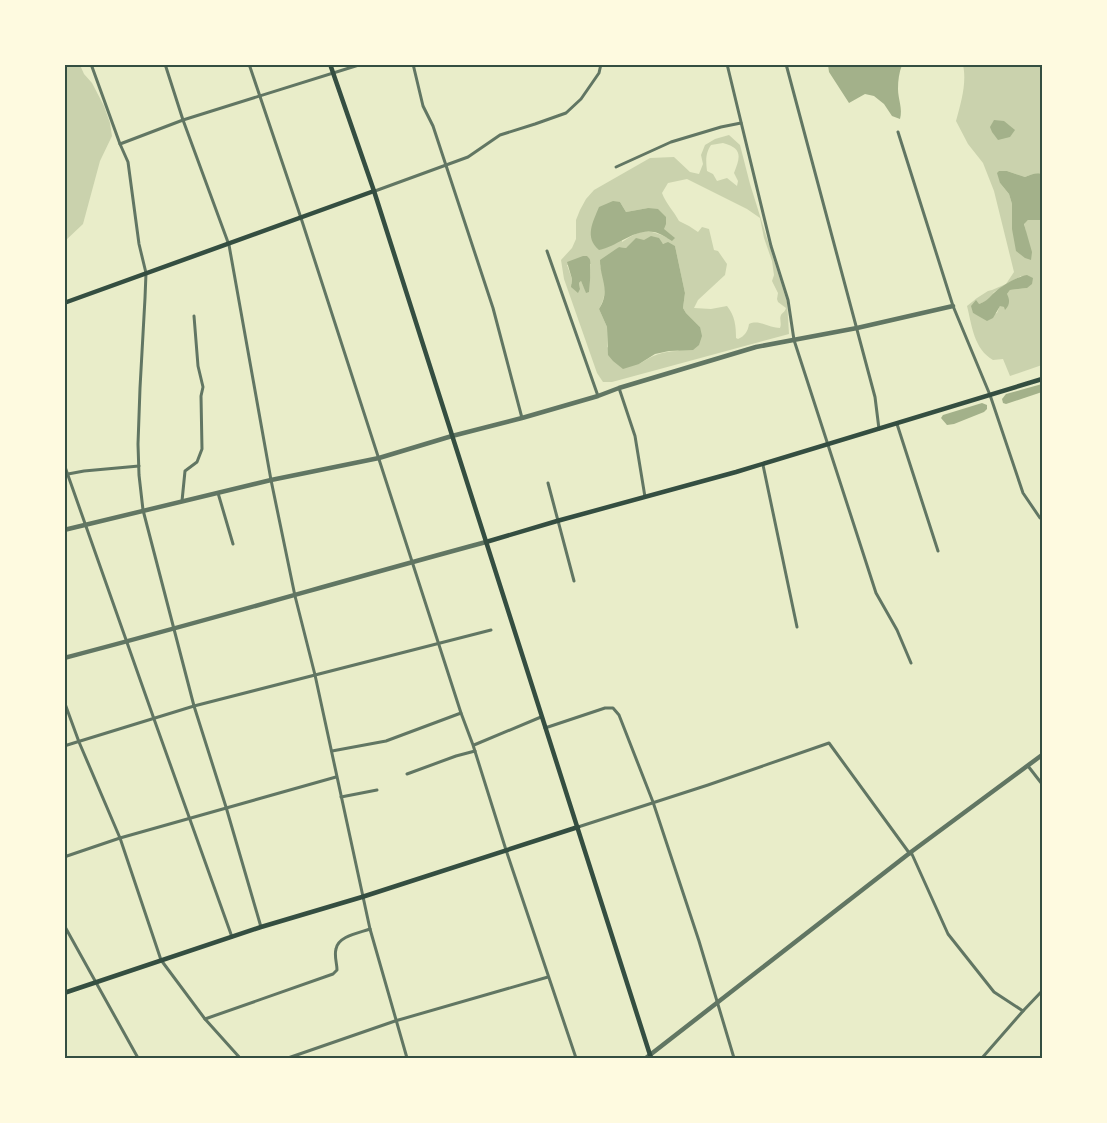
<svg xmlns="http://www.w3.org/2000/svg" width="1107" height="1123" viewBox="0 0 1107 1123" font-family="'Golos Text',sans-serif">
  <style>
    .green { fill: #cad2ad; fill-rule: evenodd }
    .water { fill: #a3b18a }
    .lines { fill: none; stroke-linecap: round; stroke-linejoin: round }
    .minor { stroke: #617663; stroke-width: 3 }
    .tertiary { stroke: #617663; stroke-width: 4.5 }
    .secondary { stroke: #344e41; stroke-width: 4.5 }
    .neatline { fill: none; stroke: #344e41; stroke-width: 2 }
  </style>
  <rect width="100%" height="100%" fill="#e9edc9"/>
  <g class="green">
    <polygon points="65,64 80,65 84,74 92,83 104,106 110,123 112,136 100,161 83,224 65,241"/>
    <path d="M963 65H1042V174C1037 172 1030 175 1025 177L1007 171 1000 183 1009 194 1012 204V229L1026 232 1024 223 1028 220H1042V365L1010 376 1003 359 993 360C974 349 972 326 967 306L977 298 988 291 992 290 1006 284 1014 272 994 191 983 163 968 144 956 121C961 103 967 82 963 65ZM1021 276 1027 288 1010 290 1007 294 1004 307 1000 305 997 313 983 317 973 313 979 304 987 301 994 292Z"/>
    <path d="M729 135 740 145 750 184 787 302 789 334 612 382H603L597 373 564 279 561 260 572 248 576 239V220L580 210 586 199 594 190 650 158 674 157 690 172 699 174 703 164 701 155 705 145 715 139ZM723 143C742 148 741 156 734 173L738 181 737 186 727 178 717 181 713 174 707 171C706 161 705 154 711 145ZM687 179 747 209 760 218 764 238 772 261 774 275 772 281 778 293 777 299 778 302 786 308C785 312 783 312 781 315 779 319 782 323 780 328 770 328 759 319 749 324 748 331 745 336 738 339L736 338C736 326 735 316 727 306L711 309 694 308 698 300 725 275 727 264 718 251 714 250 709 229 702 227 698 232 689 226 679 221C674 211 666 204 662 193L668 183ZM620 202 626 212 648 208 663 229 674 238 672 240C649 229 643 228 622 242ZM644 240 675 246 685 293 683 308 686 313 700 327 678 351C662 351 652 356 639 364L607 347V327L599 309C608 293 605 282 600 265L619 247 626 248ZM591 264 589 292H586L581 281 579 283 580 289 571 284 572 279 567 265Z"/>
  </g>
  <g class="water">
    <path d="M828 65H902C899 73 898 80 898 89 898 99 903 109 900 119L892 116 884 104 874 96 865 94 849 103 829 72Z"/>
    <polygon points="994,120 1004,121 1015,130 1010,137 998,140 992,132 990,127"/>
    <path d="M999 171H1007L1025 177C1030 175 1037 172 1042 174V220H1028L1024 224 1032 252 1031 260 1025 258 1016 251 1012 229V204L1009 194 1000 183 997 173Z"/>
    <path d="M613 201 620 202 626 212 648 208 658 209 666 217V224L664 229 675 238 672 241C667 238 660 233 654 232 635 228 618 246 599 250 584 237 593 222 599 207Z"/>
    <path d="M651 236 659 238 663 244 668 242 675 246 685 293 683 308 686 313 700 327 702 336 699 345 693 350 669 351 655 354 639 364 623 369 613 361 608 355 607 327 599 309C611 290 600 279 600 260L619 247 626 248 636 238 644 240Z"/>
    <path d="M583 256H587C588 257 590 259 590 260 591 264 590 288 589 292L586 293 581 281 579 283 580 289 578 293 571 287 572 279 567 262Z"/>
    <path d="M1027 275 1033 278 1032 284 1027 288 1010 290 1007 294C1010 300 1010 305 1005 310L1004 307 1000 306 993 318 987 321 973 313 971 306 976 300 979 304C988 301 989 297 995 292 1003 285 1016 277 1027 275Z"/>
    <polygon points="1042,384 1042,392 1006,404 1003,403 1002,399 1006,394"/>
    <polygon points="982,403 987,405 987,409 984,412 954,424 947,425 941,418 943,415"/>
  </g>
  <g class="lines">
    <g class="minor">
      <polyline points="91,64 120,144 128,162 139,244 146,273 145,298 140,388 138,444 139,475 143,510 194,706 226,807 261,927"/>
      <polyline points="165,64 183,120 229,245 271,480 295,596 315,675 370,929 407,1058"/>
      <polyline points="249,64 301,218 461,713 473,745 506,850 576,1058"/>
      <polyline points="413,64 423,106 433,126 493,308 522,418"/>
      <polyline points="727,64 771,246 788,300 794,340 876,593 897,630 911,663"/>
      <polyline points="786,64 875,397 879,429"/>
      <polyline points="898,132 953,306 990,395 1023,493 1040,518"/>
      <polyline points="120,144 183,120 362,64"/>
      <polyline points="616,167 671,142 721,127 741,123"/>
      <polyline points="375,191 468,157 500,135 535,124 566,113 581,99 599,73 601,64"/>
      <polyline points="547,251 598,396"/>
      <polyline points="619,388 635,436 645,497"/>
      <polyline points="897,424 938,551"/>
      <polyline points="64,464 154,719 232,937"/>
      <polyline points="763,465 797,627"/>
      <polyline points="68,474 84,471 139,466"/>
      <polyline points="548,483 574,581"/>
      <polyline points="218,493 233,544"/>
      <polyline points="182,501 185,471 197,462 202,449 201,396 203,387 198,366 194,316"/>
      <polyline points="64,701 79,742 120,838 161,960 205,1019 240,1058"/>
      <polyline points="545,728 605,708 613,708 619,715 653,802 699,941 734,1058"/>
      <polyline points="474,745 541,717"/>
      <polyline points="64,746 194,706 491,630"/>
      <polyline points="332,751 386,741 461,713"/>
      <polyline points="1028,766 1042,784"/>
      <polyline points="407,774 456,756 475,751"/>
      <polyline points="341,797 377,790"/>
      <polyline points="578,827 708,785 829,743 910,854"/>
      <polyline points="911,852 948,934 994,992 1023,1011"/>
      <polyline points="64,857 120,838 336,777"/>
      <polyline points="64,925 138,1058"/>
      <path d="M205 1019 333 974 337 970C337 963 334 956 336 949 338 936 359 933 370 929"/>
      <polyline points="288,1058 395,1021 548,977"/>
      <polyline points="982,1058 1023,1011 1042,991"/>
    </g>
    <g class="tertiary">
      <polyline points="64,530 271,480 379,458 452,436 522,418 598,396 619,388 756,347 857,328 953,306"/>
      <path d="M64 658C206 621 345 580 486 542"/>
      <polyline points="646,1058 911,852 1042,755"/>
    </g>
    <g class="secondary">
      <polyline points="330,64 374,191 651,1058"/>
      <polyline points="64,303 374,191"/>
      <polyline points="486,542 557,521 736,472 1042,379"/>
      <polyline points="64,993 261,927 362,897 578,827"/>
    </g>
  </g>
  <rect width="1107" height="1123" fill="none" stroke="#fefae0" stroke-width="132"/>
  <rect x="66" y="66" width="975" height="991" class="neatline"/>
</svg>
